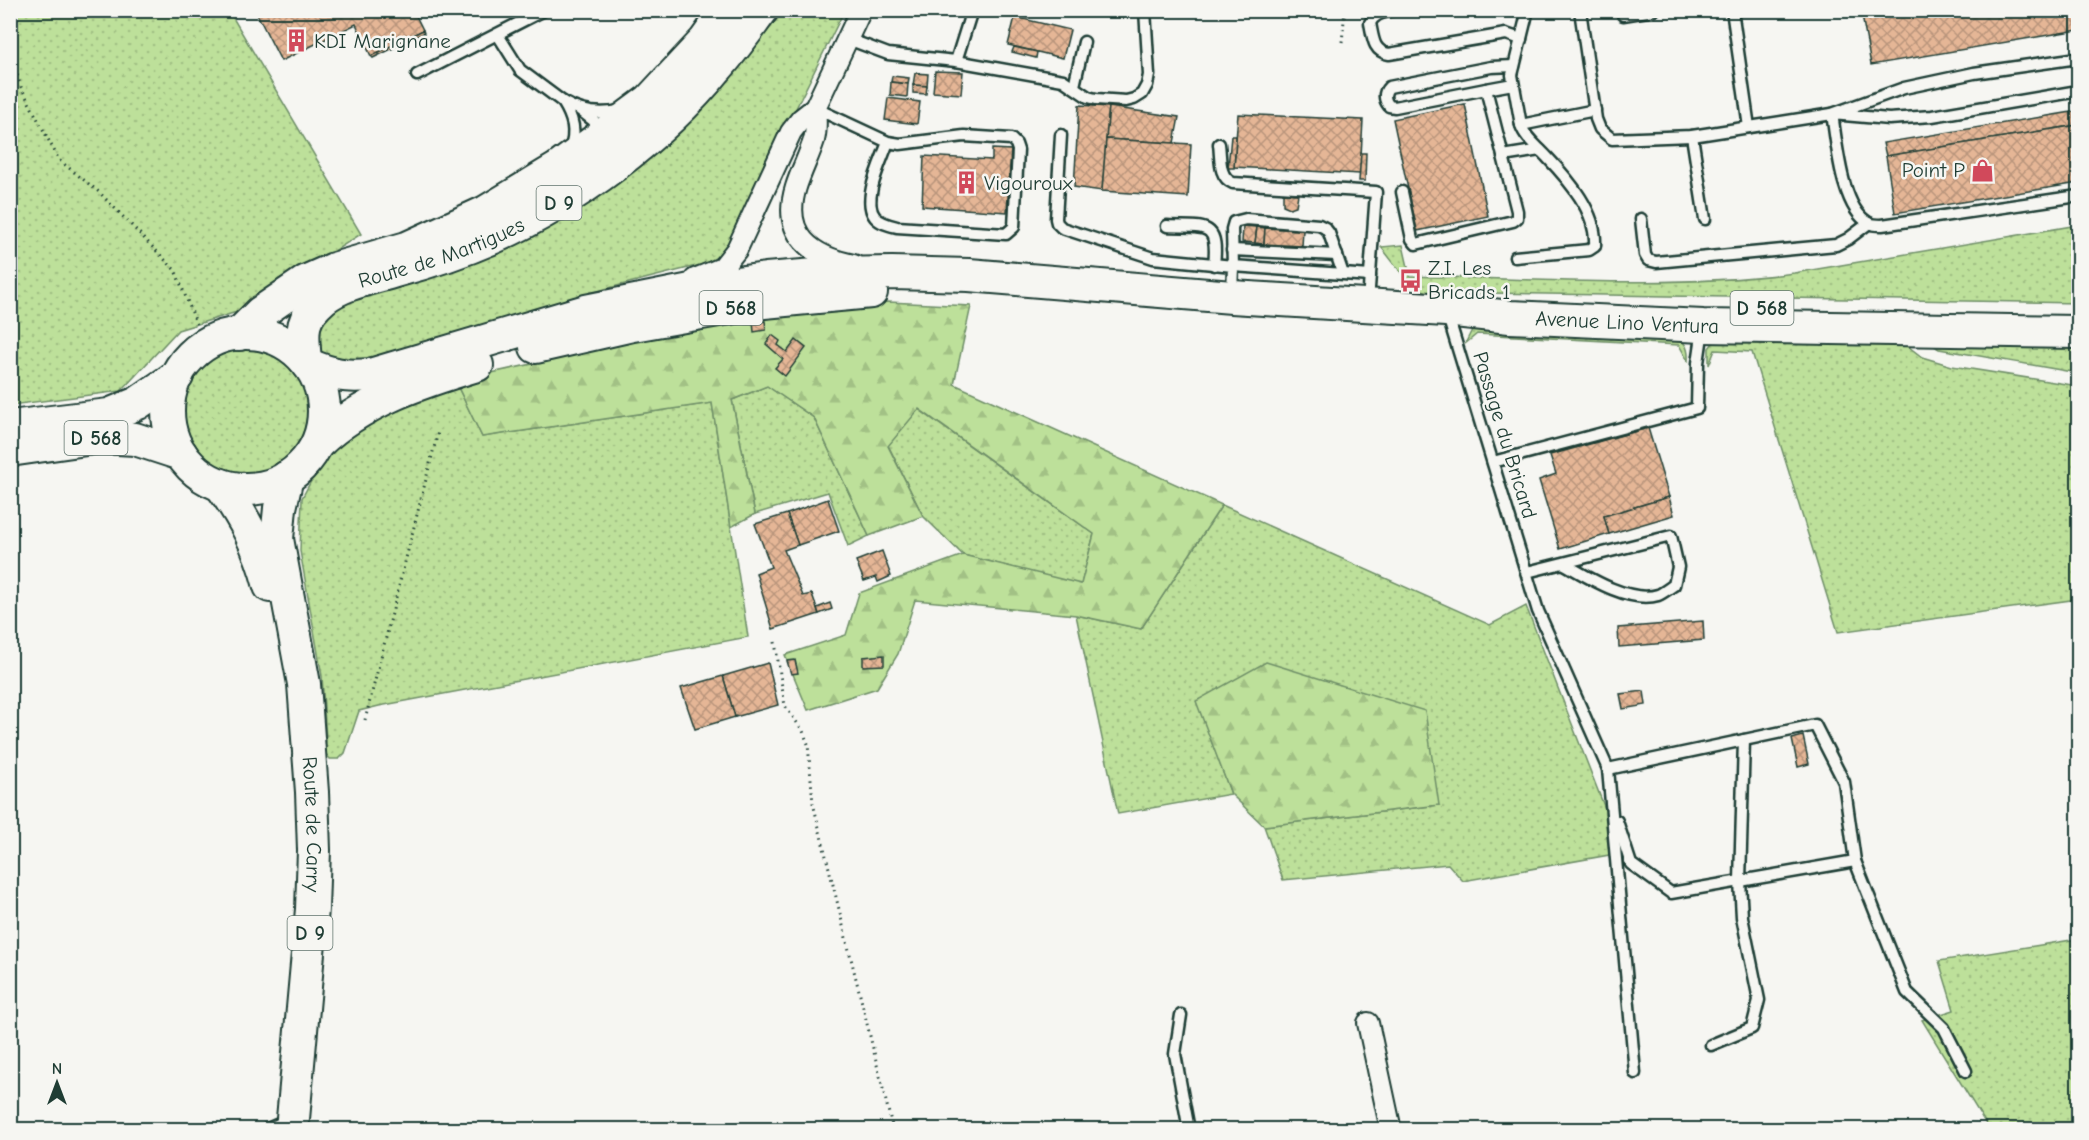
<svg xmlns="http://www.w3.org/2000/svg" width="2089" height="1140" viewBox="0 0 2089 1140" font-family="'Comic Neue',sans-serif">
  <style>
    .grass { fill: url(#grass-dots); stroke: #6e8e67; stroke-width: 1.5 }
    .forest { fill: url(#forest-firs); stroke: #6e8e67; stroke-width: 1.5 }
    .building { fill: url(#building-cross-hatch); stroke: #1f3d34; stroke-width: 1.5 }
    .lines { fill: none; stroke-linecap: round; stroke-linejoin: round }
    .service-casing { stroke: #1f3d34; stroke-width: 15 }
    .minor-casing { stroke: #1f3d34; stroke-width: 24 }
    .primary-casing { stroke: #1f3d34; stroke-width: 36 }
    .path { stroke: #1f3d34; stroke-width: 3; stroke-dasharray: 1.5 4.5; stroke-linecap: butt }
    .service { stroke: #f6f6f2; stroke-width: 10 }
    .minor { stroke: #f6f6f2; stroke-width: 20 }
    .primary { stroke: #f6f6f2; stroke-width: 32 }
    .labels { text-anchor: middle; stroke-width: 5; stroke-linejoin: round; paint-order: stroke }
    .shield { fill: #f6f6f2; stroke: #60746d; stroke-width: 1.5 }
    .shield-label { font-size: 20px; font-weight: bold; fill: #1f3d34 }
    .poi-label { font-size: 21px; fill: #1f3d34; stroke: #f6f6f2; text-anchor: start }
    .street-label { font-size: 21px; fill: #1f3d34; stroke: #f6f6f2 }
  </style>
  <defs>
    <pattern id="grass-dots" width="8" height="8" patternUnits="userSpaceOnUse" patternTransform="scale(1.5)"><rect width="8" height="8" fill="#bde09a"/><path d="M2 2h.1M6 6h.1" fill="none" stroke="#a2c185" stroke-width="1.8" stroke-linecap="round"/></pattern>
    <pattern id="forest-firs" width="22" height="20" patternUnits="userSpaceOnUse" patternTransform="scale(1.5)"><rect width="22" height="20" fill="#bde09a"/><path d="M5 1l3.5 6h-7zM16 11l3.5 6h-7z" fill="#a2c185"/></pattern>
    <pattern id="building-cross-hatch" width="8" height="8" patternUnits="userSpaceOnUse" patternTransform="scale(1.5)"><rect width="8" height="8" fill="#e5b696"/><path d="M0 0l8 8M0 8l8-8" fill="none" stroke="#b9957b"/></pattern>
  </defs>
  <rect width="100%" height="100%" fill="#f6f6f2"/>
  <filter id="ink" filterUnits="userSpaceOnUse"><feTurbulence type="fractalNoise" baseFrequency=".0167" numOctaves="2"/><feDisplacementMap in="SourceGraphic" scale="12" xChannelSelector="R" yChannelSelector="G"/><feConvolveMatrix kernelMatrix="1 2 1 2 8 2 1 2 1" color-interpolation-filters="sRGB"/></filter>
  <g filter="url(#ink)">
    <g class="grass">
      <polygon points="10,11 229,11 361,234 240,311 178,330 121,391 11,405"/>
      <polygon points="775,11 844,11 729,244 719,256 704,264 605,289 365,362 349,365 321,353 313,341 320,313"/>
      <path d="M2078 225V303L1427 292C1407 286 1394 262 1381 247L1403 245 1410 276C1535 279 1670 289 1794 273Z"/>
      <path d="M1482 323 1673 334C1685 342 1689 347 1688 361L1679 345 1477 334 1465 344 1472 330Z"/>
      <polygon points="1717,338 1905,344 1922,357 1952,366 2078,386 2078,599 1838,632 1752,352 1715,350 1709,365 1709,348"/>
      <polygon points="2078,342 2078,373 1939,349 1932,345"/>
      <circle cx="242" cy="410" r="65"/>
      <polygon points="455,381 482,437 712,403 748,637 379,706 359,711 345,753 339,759 330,759 325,753 326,740 322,676 300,551 302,498 326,453 375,413"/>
      <polygon points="767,386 814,418 869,536 848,546 828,492 755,514 732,400"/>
      <polygon points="918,409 1094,534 1081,585 963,555 923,516 888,445"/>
      <polygon points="1222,505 1490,625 1526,606 1609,819 1609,855 1463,881 1448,864 1283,880 1264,826 1438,805 1197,701 1231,794 1118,814 1076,615 1141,629"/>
      <polygon points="2078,939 2078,1129 1989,1129 1922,1020 1954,1010 1939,961"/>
    </g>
    <g class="forest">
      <polygon points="888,302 971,306 954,384 1222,505 1141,629 1076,615 915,600 898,654 877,688 808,710 785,655 846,635 859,593 963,555 1081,584 1094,534 919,409 888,446 923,516 869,536 814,418 767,386 732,400 755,514 731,527 712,403 482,437 455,381 737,319"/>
      <polygon points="1266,662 1425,711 1439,805 1264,826 1231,794 1196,701"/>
    </g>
    <g class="building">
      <polygon points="255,10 413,10 423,30 371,56 356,24 281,61"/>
      <polygon points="1861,10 2078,10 2078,30 1871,65"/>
      <polygon points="1015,17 1070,30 1063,58 1008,45"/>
      <polygon points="423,30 424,33 373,58 371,56"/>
      <polygon points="1014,47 1037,52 1036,58 1012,52"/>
      <polygon points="935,71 963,72 961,94 933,92"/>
      <polygon points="915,73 928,74 927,86 913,85"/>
      <polygon points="892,76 909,78 908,84 891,82"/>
      <polygon points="891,82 908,84 907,97 890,95"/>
      <polygon points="913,85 927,86 926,94 913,93"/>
      <polygon points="888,98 920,102 917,124 885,120"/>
      <polygon points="1465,104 1488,216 1417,231 1393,119"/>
      <polygon points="1079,105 1109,107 1102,191 1074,187"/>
      <polygon points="1109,107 1179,117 1174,143 1106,139"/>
      <polygon points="2078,111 2078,125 1886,156 1883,143"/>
      <polygon points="1238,114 1363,120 1360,174 1234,167"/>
      <polygon points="2078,125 2078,183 1895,213 1886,156"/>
      <polygon points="1231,136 1236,136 1234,168 1228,168"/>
      <polygon points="1106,139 1191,144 1188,197 1102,191"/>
      <polygon points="992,149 1011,150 1007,212 922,206 924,156 992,160"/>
      <polygon points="1361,153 1366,153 1365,181 1359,181"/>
      <polygon points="1283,193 1298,194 1296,206 1290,208 1283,205"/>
      <polygon points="1243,226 1257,227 1255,243 1242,242"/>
      <polygon points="1257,227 1265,228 1264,244 1255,243"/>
      <polygon points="1265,228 1303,230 1302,246 1264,244"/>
      <polygon points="765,321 766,330 754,332 753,322"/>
      <polygon points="772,335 780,341 778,345 787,352 796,340 806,348 785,376 775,368 783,359 766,344"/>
      <polygon points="1648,428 1669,497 1604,516 1609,534 1560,549 1539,480 1556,474 1550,455"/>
      <polygon points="1669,497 1674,515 1609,534 1604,516"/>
      <polygon points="828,499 839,531 798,545 787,514"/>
      <polygon points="787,514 798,545 784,550 803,596 812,594 819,614 773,629 756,573 771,567 755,524"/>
      <polygon points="882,551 891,576 878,582 876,577 864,581 856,561"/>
      <polygon points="830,603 832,609 819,614 817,608"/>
      <polygon points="1703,621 1704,640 1619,647 1618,628"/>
      <polygon points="884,655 884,665 863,666 863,657"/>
      <polygon points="795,660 798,673 791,674 787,661"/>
      <polygon points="768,663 778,705 735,717 723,676"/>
      <polygon points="723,676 735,717 695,729 681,688"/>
      <polygon points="1644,691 1646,705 1623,709 1620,694"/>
      <polygon points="1803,736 1809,764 1798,767 1792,739"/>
    </g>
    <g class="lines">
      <defs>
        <g id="service">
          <path d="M1392 10C1382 13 1374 14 1370 23 1373 37 1373 52 1389 54L1506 34 1521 39"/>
          <polyline points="1528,10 1512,75 1521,125 1595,110"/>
          <polyline points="1580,10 1596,119 1600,129 1612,139 1692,136 1832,114 1904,88 1974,73 2078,58"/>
          <polyline points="1732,10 1749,127"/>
          <polyline points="1623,15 1654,10"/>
          <polyline points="498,35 520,70 563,102"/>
          <polyline points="848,39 888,54 956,61 1063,80 1088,97 1096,99 1126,101 1134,99 1142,94 1147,85 1149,75 1145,10"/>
          <polyline points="956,61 972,10"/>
          <polyline points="417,75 544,10"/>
          <polyline points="1074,86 1084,42"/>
          <polyline points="1486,89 1513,84"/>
          <path d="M2078 91 1932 116 1889 119 1832 114C1837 143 1841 208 1869 223 1872 225 1878 225 1882 225L2078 196"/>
          <path d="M815 108 888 142C882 160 861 200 875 217 880 223 889 225 897 227L1006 234 1014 227 1018 150 1016 144 1011 139 964 136 900 144 888 142"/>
          <polyline points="580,110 594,121 599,135"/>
          <polyline points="1061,135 1056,219 1057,223 1062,228 1153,258 1233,266 1232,294"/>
          <polyline points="1692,136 1705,219"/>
          <path d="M1219 144C1221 158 1218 177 1233 183L1376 192 1368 302"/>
          <path d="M570 150C577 132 573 118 563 102 580 112 600 115 619 111"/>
          <polyline points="1503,156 1540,150"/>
          <path d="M1402 192 1412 239 1416 244 1513 221 1517 218V211L1486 89 1395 107 1389 106C1384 100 1383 93 1389 87L1491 67 1514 66"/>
          <polyline points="1641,219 1645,255 1648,260 1656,262 1836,245 1848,239 1869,223"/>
          <path d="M1167 226C1204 228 1219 220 1214 265"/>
          <polyline points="1232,250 1337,255"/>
          <path d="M1515 257 1589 250 1595 246C1597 212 1569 180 1547 157 1538 147 1525 138 1521 125"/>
          <polyline points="1343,274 1233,266 1232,229 1234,222 1246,219 1319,225 1325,228 1329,233 1343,274 1370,276"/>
          <polyline points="1447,313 1538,611 1608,769 1635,1073"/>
          <polyline points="1493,462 1697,408 1698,363 1703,329"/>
          <path d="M1527 572 1671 536 1678 567 1674 585C1669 588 1663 593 1658 595 1630 604 1587 577 1563 563"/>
          <polyline points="1608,769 1815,725 1844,782 1855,861 1671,893 1631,864 1617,821"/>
          <polyline points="1855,861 1907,992 1944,1028 1966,1071"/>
          <polyline points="1181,1015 1175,1054 1189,1130"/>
          <polyline points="1711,1045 1752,1028 1759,1000 1742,917 1740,881 1744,740"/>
          <polyline points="265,1130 290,1119"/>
        </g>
        <g id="minor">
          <path d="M815 108C816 118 817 129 814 140 809 156 801 171 796 187 781 235 812 257 854 265"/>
          <polyline points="695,279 722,268 737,249 791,132 801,119 815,108 861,10"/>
          <polyline points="1368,1023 1391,1130"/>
        </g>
        <g id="primary">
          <circle cx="246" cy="411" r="78"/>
          <polyline points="239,334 260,313 307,281 334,269 407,248 486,212 557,169 650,100 705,41 727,10"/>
          <polyline points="536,347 633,325 764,302 871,292"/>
          <path id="s1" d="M305 360C302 330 300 319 323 299 342 283 373 278 395 271 429 262 462 251 494 237 575 201 661 137 717 68 733 50 747 30 762 10"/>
          <path id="s2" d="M309 365C332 375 345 377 370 375L586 311 706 287 766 279 828 274 892 273 969 275 1232 297 1446 310 1510 317 1703 326 2078 332"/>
          <polyline points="10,427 109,415 138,403 177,376"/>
          <path d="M318 443C362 401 420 382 477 365"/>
          <polyline points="10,450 100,437 135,439 181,454"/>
          <path id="s3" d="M287 477 280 508 277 539 304 684 312 792 314 850 312 909 292 1130"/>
          <path d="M221 485C245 519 259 545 270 586"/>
        </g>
      </defs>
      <use href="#service" class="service-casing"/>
      <use href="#minor" class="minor-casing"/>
      <use href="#primary" class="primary-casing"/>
      <g class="path">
        <polyline points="1342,42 1345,10"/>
        <polyline points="10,52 21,87 59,160 99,192 175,270 205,345"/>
        <polyline points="775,642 785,706 803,731 808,744 813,803 893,1130"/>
        <polyline points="365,720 438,432"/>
      </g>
      <use href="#service" class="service"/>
      <use href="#minor" class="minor"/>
      <use href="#primary" class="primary"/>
    </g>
  </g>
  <defs>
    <symbol id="building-bare" viewBox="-9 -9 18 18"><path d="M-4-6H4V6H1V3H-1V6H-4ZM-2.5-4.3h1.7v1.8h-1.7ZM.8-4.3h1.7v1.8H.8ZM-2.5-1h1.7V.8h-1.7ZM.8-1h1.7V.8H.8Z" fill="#d1495b" stroke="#f6f6f2" stroke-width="2.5" paint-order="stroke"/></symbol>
    <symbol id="shop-bare" viewBox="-9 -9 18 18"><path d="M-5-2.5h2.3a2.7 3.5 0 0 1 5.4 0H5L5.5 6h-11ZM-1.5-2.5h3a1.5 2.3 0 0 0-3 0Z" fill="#d1495b" stroke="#f6f6f2" stroke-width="2.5" paint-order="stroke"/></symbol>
    <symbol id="bus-bare" viewBox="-9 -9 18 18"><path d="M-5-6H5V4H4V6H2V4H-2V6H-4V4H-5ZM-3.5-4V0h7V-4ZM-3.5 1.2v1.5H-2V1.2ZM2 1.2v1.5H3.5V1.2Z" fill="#d1495b" stroke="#f6f6f2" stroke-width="2.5" paint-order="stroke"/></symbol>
  </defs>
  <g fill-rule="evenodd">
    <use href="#building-bare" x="280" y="24" width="33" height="33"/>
    <use href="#shop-bare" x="1966" y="154" width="33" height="33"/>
    <use href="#building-bare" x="950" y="166" width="33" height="33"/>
    <use href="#bus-bare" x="1394" y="264" width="33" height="33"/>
  </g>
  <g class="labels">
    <g class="shield">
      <rect x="536.5" y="186" width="45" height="34" rx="4.5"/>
      <rect x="699.5" y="291" width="63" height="34" rx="4.5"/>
      <rect x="1730.5" y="291" width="63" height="34" rx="4.5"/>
      <rect x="64.5" y="421" width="63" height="34" rx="4.5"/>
      <rect x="287.5" y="916" width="45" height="34" rx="4.5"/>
    </g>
    <g class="shield-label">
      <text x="559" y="210">D 9</text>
      <text x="731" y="315">D 568</text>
      <text x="1762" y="315">D 568</text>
      <text x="96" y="445">D 568</text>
      <text x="310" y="940">D 9</text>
    </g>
    <g class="poi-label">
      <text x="314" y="48">KDI Marignane</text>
      <text x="1965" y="177" text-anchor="end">Point P</text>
      <text x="984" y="190">Vigouroux</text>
      <text x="1428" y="275">Z.I. Les<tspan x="1428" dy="24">Bricads 1</tspan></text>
    </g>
    <g class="street-label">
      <text dy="7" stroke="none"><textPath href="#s1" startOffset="195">Route de Martigues</textPath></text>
      <text dy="7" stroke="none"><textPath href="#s2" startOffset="1334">Avenue Lino Ventura</textPath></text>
      <text transform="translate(1505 435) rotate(73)" y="7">Passage du Bricard</text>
      <text dy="7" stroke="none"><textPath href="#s3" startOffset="351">Route de Carry</textPath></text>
    </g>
  </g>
  <rect width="2089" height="1140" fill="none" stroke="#f6f6f2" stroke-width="36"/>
  <rect x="18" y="18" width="2053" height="1104" fill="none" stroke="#1f3d34" stroke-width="2" filter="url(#ink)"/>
  <g transform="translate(57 1083)" stroke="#f6f6f2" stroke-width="4.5" paint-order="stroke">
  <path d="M0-4.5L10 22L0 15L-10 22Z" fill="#1f3d34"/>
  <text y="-9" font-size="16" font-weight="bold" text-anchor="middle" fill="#1f3d34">N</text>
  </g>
</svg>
